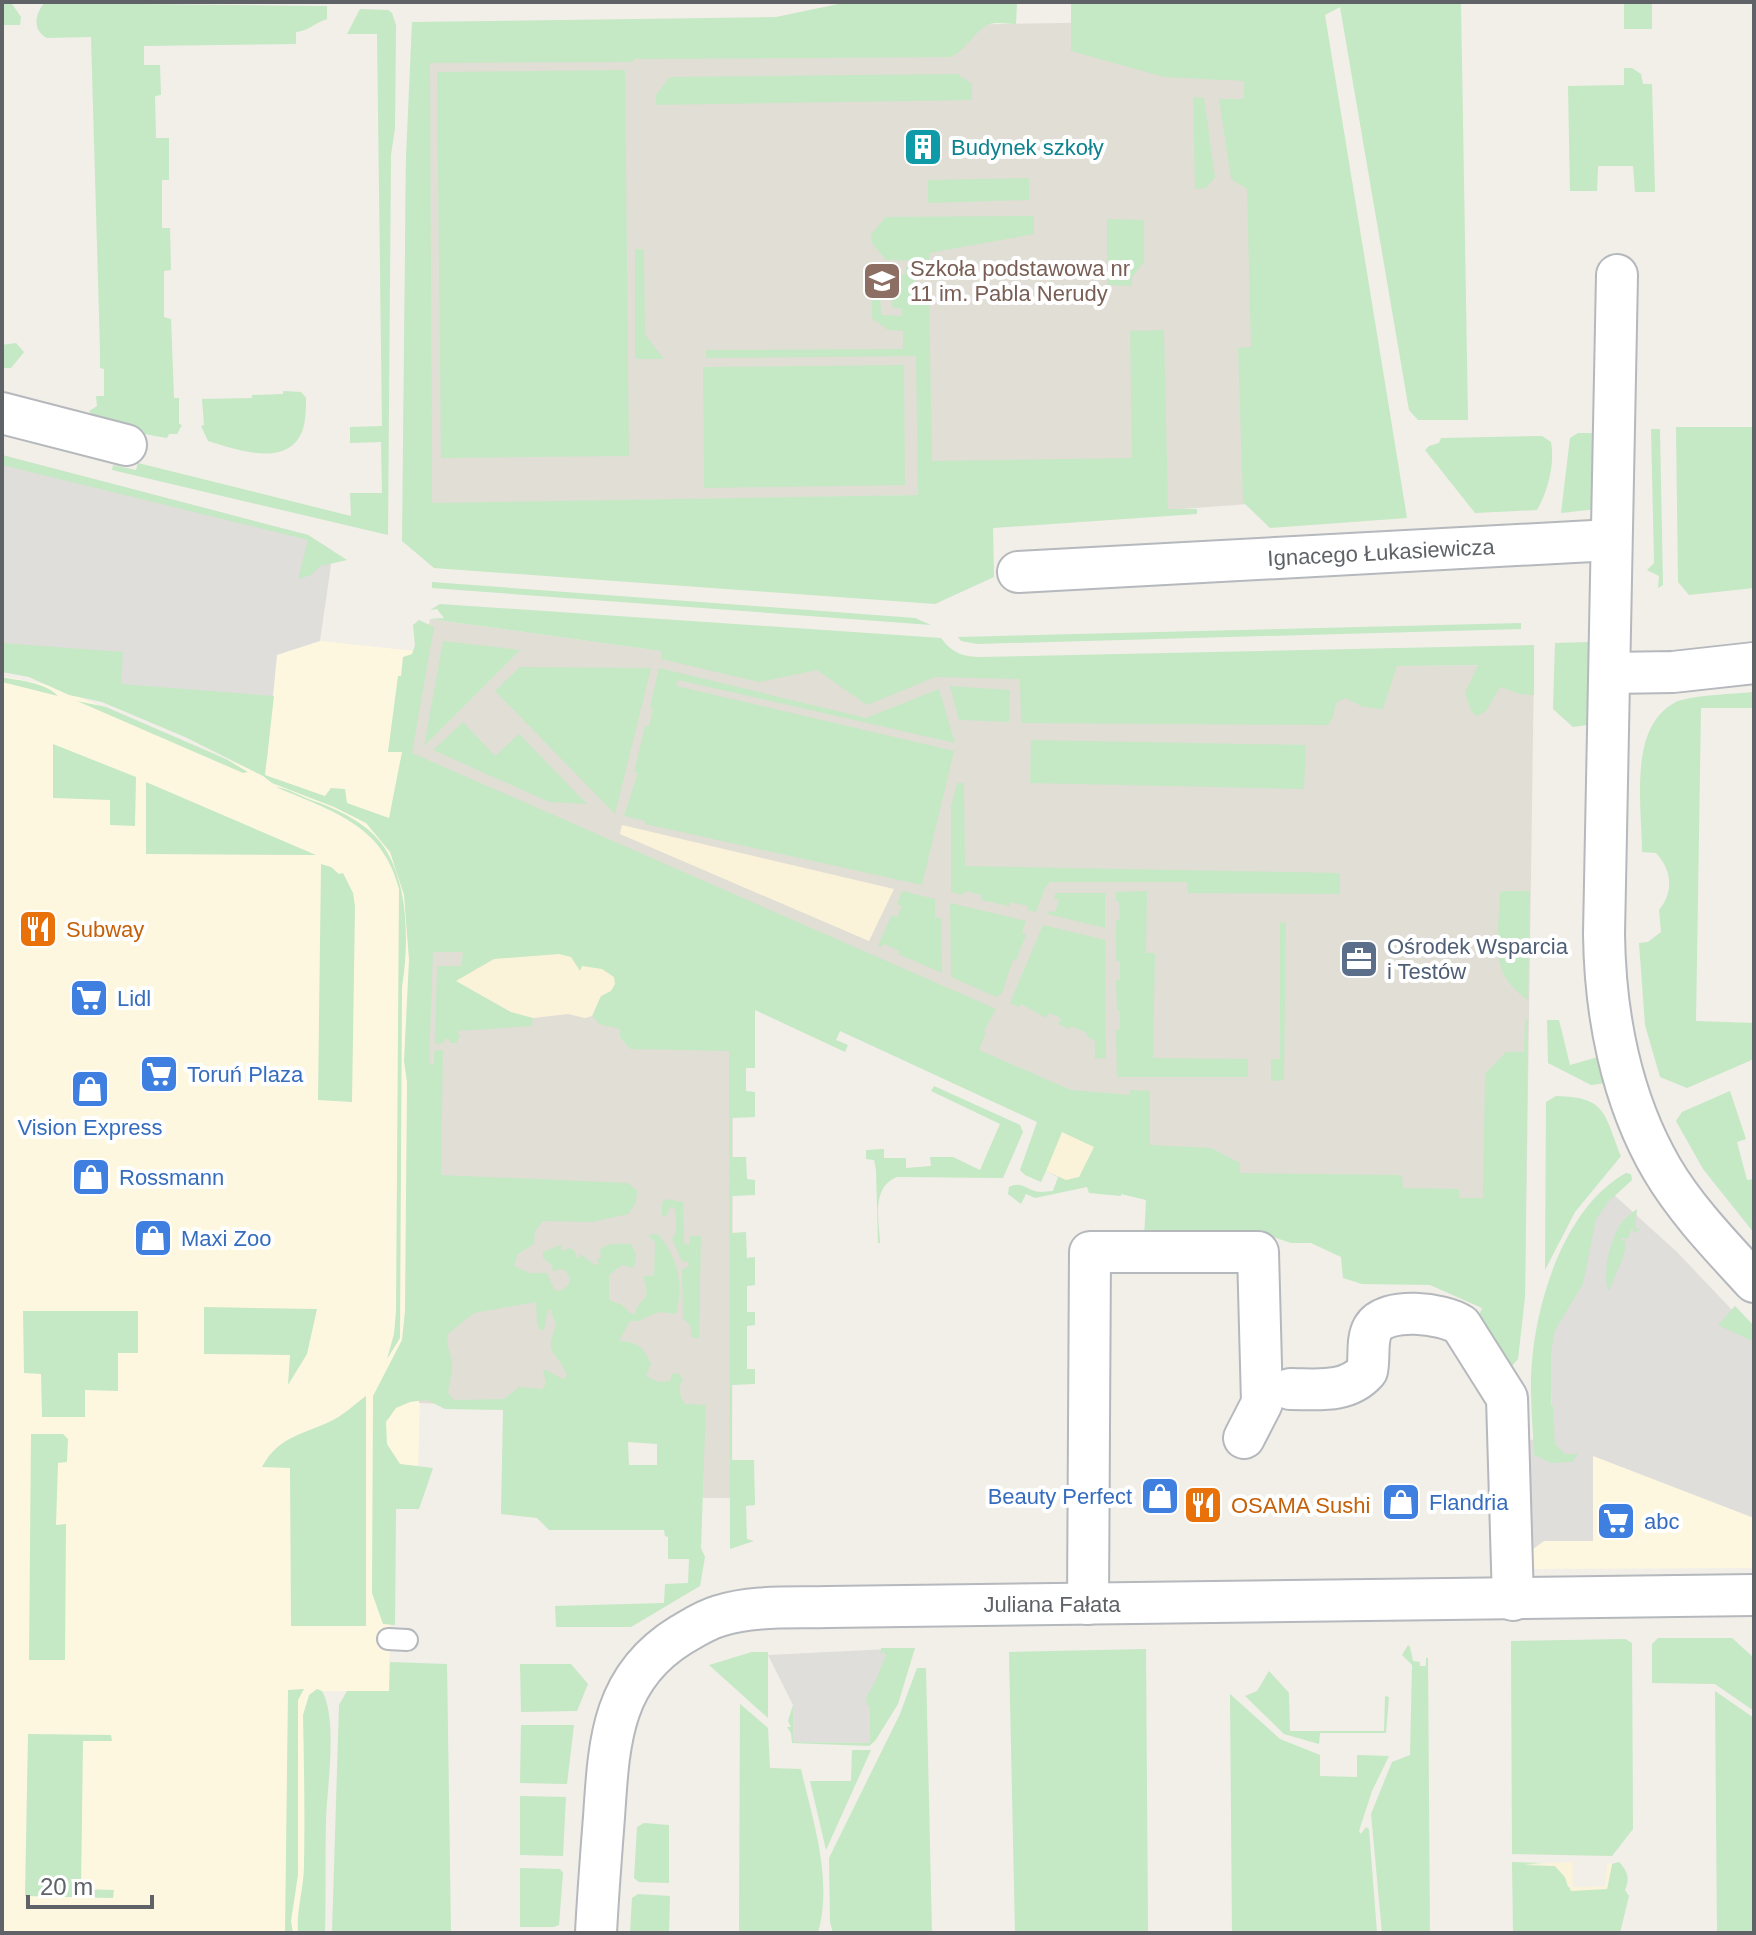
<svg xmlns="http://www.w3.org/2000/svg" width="1756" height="1935" viewBox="0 0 1756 1935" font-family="Helvetica,sans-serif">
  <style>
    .commercial { fill: #fef7e0 }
    .industrial { fill: #e0deda }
    .education { fill: #e1ded6 }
    .green { fill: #c5e8c5; fill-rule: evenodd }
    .sand { fill: #fbf3d9 }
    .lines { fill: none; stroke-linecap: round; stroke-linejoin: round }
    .lane-casing { stroke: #b5b8bc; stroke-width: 24 }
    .street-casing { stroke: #b5b8bc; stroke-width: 44 }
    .lane { stroke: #fff; stroke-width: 20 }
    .street { stroke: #fff; stroke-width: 40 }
    .labels { text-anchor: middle; stroke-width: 8; stroke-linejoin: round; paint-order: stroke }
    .culture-label { font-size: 22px; fill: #0d838f; stroke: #fff; text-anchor: start }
    .education-label { font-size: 22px; fill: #785e54; stroke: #fff; text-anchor: start }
    .street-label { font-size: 22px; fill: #5f6368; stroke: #fff }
    .food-label { font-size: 22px; fill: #c56008; stroke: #fff; text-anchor: start }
    .service-label { font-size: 22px; fill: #4e5e75; stroke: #fff; text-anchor: start }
    .shop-label { font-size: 22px; fill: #366cbe; stroke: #fff; text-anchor: start }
  </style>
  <rect width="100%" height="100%" fill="#f1efe8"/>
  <g class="commercial">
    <polygon points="320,641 424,652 435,848 417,1506 391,1505 389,1691 320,1691 318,1933 2,1933 2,676 53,686 264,775 277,654"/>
    <polygon points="1592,1455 1754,1518 1754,1568 1522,1569 1522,1557 1544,1541 1593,1540"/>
  </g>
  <g class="industrial">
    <polygon points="2,455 308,535 333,551 320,641 277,655 267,759 2,660"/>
    <polygon points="1613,1194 1677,1252 1754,1333 1754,1518 1593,1456 1593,1541 1544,1541 1522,1557 1522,1440 1552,1439 1550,1338 1588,1208"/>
    <polygon points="890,1649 870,1705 870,1743 793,1742 793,1705 768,1655"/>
  </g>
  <g class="education">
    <polygon points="1242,20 1396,493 1168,510 1167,491 403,504 406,157 410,138 412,34"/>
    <polygon points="430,619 662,651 1029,667 1534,665 1525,1297 1516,1311 394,811"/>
    <polygon points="432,952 589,952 733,1048 732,1498 703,1498 704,1415 419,1403"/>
  </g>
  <g class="green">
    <path d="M848 2H1017L1016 24C1008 24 997 22 990 24 978 27 967 49 951 57L634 59 633 62 430 63 432 503 918 495 916 356 706 358V350L903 349V331L888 330 872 318V284L880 288 881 315 902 316V309L892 307 893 290H902L901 282H889L877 277 879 272 905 275 906 267H914L915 292H929L932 461 1132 458 1130 331 1164 330 1168 509H1197V514L993 528 994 577 935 604 434 568 402 541 406 157 412 22 776 17Z"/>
    <polygon points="1071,2 1461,2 1468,420 1418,420 1409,410 1340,7 1325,15 1407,518 1270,528 1243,502 1238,348 1251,347 1247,189 1231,179 1219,99 1244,99 1244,81 1164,77 1071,51"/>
    <rect x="1624" y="2" width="28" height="27"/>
    <path d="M44 3 327 6V19C314 23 309 31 296 32V44L144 46V65H160L161 95 155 96 156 138H169V180H162V228H170L171 270 164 271V317L171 319 174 398H179V424L182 425 177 434H169L167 438C145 434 103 428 89 411L97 406 96 396H104V369L100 368V350L91 37 47 38C32 30 35 15 44 3Z"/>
    <polygon points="2,4 12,4 21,17 20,25 2,25"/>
    <polygon points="360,9 388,10 392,13 396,25 395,128 391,155 388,535 112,470 113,465 136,470 138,463 351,516 350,493 382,493 381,442 350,443 350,427 382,426 377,34 347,34"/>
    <polygon points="1624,68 1632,68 1641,74 1643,84 1652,84 1655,192 1635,192 1633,166 1598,166 1597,191 1570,191 1568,86 1624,85"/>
    <polygon points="625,70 629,456 441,458 437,72"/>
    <polygon points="957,74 972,84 972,100 656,105 656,95 670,77"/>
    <polygon points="1193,97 1204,98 1215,177 1206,188 1195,189"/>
    <polygon points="1029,178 1029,200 928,203 928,180"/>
    <polygon points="1034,216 1034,234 929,253 929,261 886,260 872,243 871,234 886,217"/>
    <polygon points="1107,219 1144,220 1144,262 1132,277 1132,286 1107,285"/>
    <polygon points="635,249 644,249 645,335 664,359 637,359 635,356"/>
    <polygon points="16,343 24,352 11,368 2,368 2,345"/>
    <polygon points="904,365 905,485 704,488 703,367"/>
    <path d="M283 391 301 392 306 398C306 407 306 419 303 429 289 470 236 449 208 441L201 426 204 425 202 399 252 398V395L283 394Z"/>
    <polygon points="1676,427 1754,427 1754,588 1689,595 1678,582"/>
    <polygon points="1651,429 1660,429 1663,585 1658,588 1659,576 1647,570 1654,563"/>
    <polygon points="1578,433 1604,433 1597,509 1561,513 1570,438"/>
    <path d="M1542 436 1551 442C1555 464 1548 491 1537 510L1475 513 1425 450 1429 446 1439 443 1441 438Z"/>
    <polygon points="2,455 308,535 347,560 320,566 311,575 298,579 308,540 2,465"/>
    <polygon points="432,582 915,618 931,625 432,588"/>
    <path d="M440 604 941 638C953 654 964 657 982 657L1534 645V695L1520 694 1500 687 1486 711 1477 716 1471 711 1465 693 1478 665 1397 666 1383 709 1363 707 1345 698 1336 703 1333 717 1328 725 1021 723 1020 679 935 677 867 705 817 670 759 682 661 659V651L430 619 444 618 437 609 430 610Z"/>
    <path d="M419 620 434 627 412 753 996 1009 984 1031 986 1032 979 1050 1071 1090 1130 1095V1090L1150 1091V1145L1211 1148 1240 1163V1173L1398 1175 1402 1176 1403 1188 1459 1189V1198H1483L1485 1074 1506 1052H1524L1525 1020 1528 1019 1525 1297 1518 1359 1504 1375 1474 1328 1482 1308 1430 1285 1362 1284 1343 1278 1341 1257 1311 1243H1291L1270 1236 1144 1239 1146 1200 1121 1194V1196L1089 1193 1087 1187 1035 1198 1026 1194 1021 1204 1008 1194 1009 1187C1022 1180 1027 1191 1040 1192 1044 1192 1049 1191 1053 1191L1058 1177 1046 1171 1041 1182 1025 1175 1020 1170 1037 1122 840 1031 836 1040 848 1045 845 1052 755 1010V1068H746V1091L755 1092V1117L732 1118V1157H746L747 1179 755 1180V1195L732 1196V1233L746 1232 747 1258 755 1257V1285L747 1286V1312H755V1325L747 1326V1369H755V1384L732 1385V1460H754L755 1505 746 1506 747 1539 754 1541 730 1549 729 1051 630 1049 620 1037V1029L599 1024 592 1016 601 995 611 991 577 969 476 968 470 975 457 981 511 1012 533 1018 532 1026 457 1031 460 1036 456 1043H450V1039H445L444 1043 435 1044 437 966H461L463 952H433L429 1064 434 1065V1051L443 1050 441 1175 628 1183 637 1191 636 1203 628 1214 592 1222 543 1221 535 1231 534 1244 518 1254 514 1266 530 1273H547L554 1289 559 1291 568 1286 570 1279 566 1271 559 1269 553 1272 552 1265 543 1258V1252L561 1245 562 1251 569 1248 574 1250 577 1258H579L580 1254 595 1265 599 1264 597 1259 601 1258 600 1250C608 1242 621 1244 631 1244L636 1254 634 1268 622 1265 609 1275V1300L622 1305 630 1313 635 1314C641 1293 652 1305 643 1276H654L655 1242 648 1235 658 1234C678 1258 684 1284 676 1314L659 1312 638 1321H630L619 1341C637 1342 644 1347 651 1364L646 1376 658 1382 670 1381 672 1374 679 1373 683 1380C677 1387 680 1397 685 1404L706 1405 701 1548 705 1557 700 1586 631 1627H556L555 1606 664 1603 665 1584 688 1583 689 1559H668V1537L665 1536 664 1530H549L537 1518 501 1514 503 1410 445 1409 427 1400 410 1402 396 1408 386 1422 387 1444 400 1464 433 1468 419 1509H396L395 1625 383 1624 372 1593 373 1396 402 1340 405 1311 407 1082 404 1061 409 960 404 895 390 852 366 823 334 807 272 783 263 776 185 737 102 702 69 695 29 677 2 672V643L123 652 121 684 274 696 265 775 325 796 331 788 345 789 347 803 389 818 402 752H388L398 676H401L403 657 412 654 415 645 413 625ZM536 1302 537 1324 540 1330H544L548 1310H551L556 1326C543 1356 557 1350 567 1375L565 1379C557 1378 551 1370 543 1370L546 1384 542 1389 519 1387 504 1399 454 1400 448 1393C449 1384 452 1375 452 1366 452 1354 445 1345 448 1334L474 1313ZM628 1442 657 1444V1465H629Z"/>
    <polygon points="1521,623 1521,629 977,644 961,641 958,637"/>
    <polygon points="443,641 520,650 424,746"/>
    <polygon points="1589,642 1587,725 1573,727 1553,709 1555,643"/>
    <polygon points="520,667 651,668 615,814 495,691"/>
    <polygon points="659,668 866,718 939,689 955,743 678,680 676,686 954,751 922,885 645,824 645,821 624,816 638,773 634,772 645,726 649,726 653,709 650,707"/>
    <path d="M2 677C20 681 45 682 58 696L2 682Z"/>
    <polygon points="950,686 1010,690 1009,722 959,720"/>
    <path d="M1754 692V708H1701L1696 1021 1754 1023V1059L1687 1088 1660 1077 1645 1025 1639 943 1648 942 1661 932 1659 910C1674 892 1672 870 1656 853L1642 852C1642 806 1628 729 1674 703 1688 695 1736 694 1754 692Z"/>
    <polygon points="77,701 106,707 226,759 248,772 243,773"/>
    <polygon points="463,722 495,756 519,734 587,804 549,802 433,750"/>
    <polygon points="1031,740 1306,745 1304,789 1030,783"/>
    <polygon points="53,744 136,777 135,826 110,825 110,800 53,798"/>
    <polygon points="146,782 316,855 146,854"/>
    <polygon points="957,783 964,783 965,866 1340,873 1340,894 1188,893 1187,882 1050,882 1045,888 1036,912 1027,910 1028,906 1011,902 1009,906 981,900 982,895 965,891 963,895 951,892 951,807"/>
    <path d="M276 787C288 788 300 796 311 800 337 809 368 823 384 847 409 885 409 944 402 987L400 1338 387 1359 394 1334 396 1311 399 889C383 824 331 811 276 787Z"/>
    <polygon points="321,864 331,867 339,874 343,873 353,893 355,906 352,1102 318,1100"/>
    <polygon points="902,891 935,899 935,918 941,918 942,973 898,954 899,951 884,944 881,947 878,945 892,915 897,917 902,906 897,904"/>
    <polygon points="1147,891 1146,953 1155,953 1153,1058 1248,1059 1248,1077 1117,1077 1116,1030 1120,1029 1120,1011 1117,1011 1116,980 1120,980 1120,961 1116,961 1116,920 1120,919 1119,902 1116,901 1116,892"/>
    <path d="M1502 891H1530L1528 1000C1486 972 1499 938 1500 893Z"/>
    <polygon points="1056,893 1105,893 1105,928 1047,914 1049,911 1055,912 1059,900 1054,898"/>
    <polygon points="950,903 1026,921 1022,932 1026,935 1016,960 1013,960 1002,993 996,997 951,977"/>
    <polygon points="1286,922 1284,1080 1271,1081 1271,1059 1280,1059 1280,923"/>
    <polygon points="1043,925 1105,940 1106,1058 1095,1059 1095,1041 1086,1036 1087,1033 1071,1026 1069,1029 1058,1024 1061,1018 1049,1013 1046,1018 1021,1004 1019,1007 1010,1003"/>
    <polygon points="1547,1020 1559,1020 1570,1065 1598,1057 1606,1083 1591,1085 1548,1063"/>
    <path d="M934 1086 1020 1125 1023 1132 1003 1178 897 1177C871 1187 879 1220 880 1243H878L876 1170 874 1160 866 1159V1150L884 1149V1158H906V1168L931 1166 930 1157H953L980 1170 1000 1124 931 1091Z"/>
    <polygon points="1730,1091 1746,1139 1737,1142 1747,1180 1754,1179 1754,1233 1703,1169 1676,1121 1682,1112"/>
    <path d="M1556 1096C1607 1097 1604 1114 1621 1156L1575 1212 1545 1270 1546 1102Z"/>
    <path d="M1626 1173 1631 1174 1632 1180 1608 1202 1596 1219 1583 1284 1555 1330 1551 1352V1405L1553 1406 1555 1444 1565 1454H1578L1572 1462 1551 1463 1534 1455C1533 1425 1529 1392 1532 1362 1537 1298 1566 1206 1626 1173Z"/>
    <path d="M665 1199 683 1202 684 1243 689 1245 690 1236H701L699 1339 692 1337 690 1325 683 1318 682 1270 689 1266 688 1262 682 1261 672 1239C679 1230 676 1219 675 1209L670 1207 666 1216H662V1203Z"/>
    <path d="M1637 1209 1635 1227 1640 1230 1634 1233 1632 1227 1628 1239 1622 1238 1621 1240 1626 1241 1624 1255 1609 1291C1601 1275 1611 1236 1622 1222 1626 1217 1632 1213 1637 1209Z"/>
    <polygon points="1735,1306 1754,1326 1754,1342 1718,1325"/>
    <polygon points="204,1307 317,1309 307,1354 288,1385 290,1355 204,1354"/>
    <polygon points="23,1311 138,1311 138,1353 118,1353 118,1391 85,1390 85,1417 42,1417 41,1374 24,1373"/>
    <path d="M366 1396V1626H291L290 1468 262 1467C280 1434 305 1435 335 1419 346 1413 356 1403 366 1396Z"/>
    <polygon points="31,1434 63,1434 68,1439 67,1462 58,1463 56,1525 66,1524 65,1660 29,1660"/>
    <polygon points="1658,1638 1732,1638 1754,1658 1754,1711 1715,1684 1652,1683 1652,1644"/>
    <polygon points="1625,1639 1632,1643 1633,1829 1612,1856 1512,1854 1511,1641"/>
    <polygon points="1408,1645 1410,1647 1413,1661 1420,1662 1420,1666 1426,1666 1426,1658 1428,1658 1430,1933 1382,1933 1371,1814 1392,1762 1410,1755 1412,1665 1402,1655"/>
    <polygon points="881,1648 915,1648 898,1704 875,1741 869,1746 792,1743 791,1733 787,1727 791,1727 788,1721 793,1705 793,1742 870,1743 870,1706 867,1705 866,1698 876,1680 886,1655 883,1651 880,1655"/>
    <polygon points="1146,1649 1148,1933 1015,1933 1009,1652"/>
    <polygon points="752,1652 768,1652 768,1718 709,1665"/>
    <polygon points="390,1662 447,1664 451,1933 332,1933 339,1705 347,1691 389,1691"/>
    <polygon points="520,1664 571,1664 588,1684 577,1711 521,1712"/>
    <polygon points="917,1668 926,1668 932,1933 833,1933 830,1922 829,1858 900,1714"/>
    <polygon points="1269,1671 1289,1693 1290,1731 1384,1731 1385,1696 1389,1697 1386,1733 1320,1733 1319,1744 1284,1734 1245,1696 1257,1691"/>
    <polygon points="304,1689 298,1700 298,1875 291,1921 293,1933 285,1933 288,1690"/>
    <path d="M317 1689 322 1691C338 1719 327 1787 326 1820 325 1858 326 1896 325 1933H298C296 1911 304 1888 304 1865 305 1815 304 1765 303 1715L309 1695Z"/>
    <polygon points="1715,1691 1754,1718 1754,1933 1717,1933"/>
    <polygon points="1230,1694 1280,1739 1320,1755 1320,1776 1357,1777 1357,1755 1389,1756 1372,1791 1359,1831 1361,1834 1366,1827 1369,1829 1377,1933 1232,1933"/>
    <path d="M740 1704 768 1728 770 1768 801 1769C813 1822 833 1879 818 1933H739Z"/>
    <polygon points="521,1725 574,1725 567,1784 520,1783"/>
    <polygon points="28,1734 111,1735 112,1741 83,1741 81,1889 114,1890 113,1898 25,1896"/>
    <polygon points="852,1750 871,1750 826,1850 810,1781 851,1781"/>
    <polygon points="520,1796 566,1797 563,1856 520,1855"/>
    <polygon points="644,1823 669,1825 669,1883 639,1882 634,1878 637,1827"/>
    <path d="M1512 1862 1544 1863 1525 1865 1555 1866 1565 1877 1568 1887 1607 1889 1612 1864 1619 1862C1628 1872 1630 1878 1625 1890L1629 1896 1620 1933H1513Z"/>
    <polygon points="520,1868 560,1869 563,1873 559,1925 554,1927 520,1927"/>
    <polygon points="638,1894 670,1896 669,1933 630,1933 632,1898"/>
  </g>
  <g class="sand">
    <polygon points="622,825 894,889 869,941 620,834"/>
    <polygon points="559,954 571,957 580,971 582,966 602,969 614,977 615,984 611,991 601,996 592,1016 585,1018 568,1014 533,1018 511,1012 456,981 494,959"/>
    <polygon points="1062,1132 1094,1147 1079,1177 1066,1180 1046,1171"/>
    <polygon points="1573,1862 1573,1887 1605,1886 1607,1863 1612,1864 1607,1889 1571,1891 1565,1877 1555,1866 1525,1864"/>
  </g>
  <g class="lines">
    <defs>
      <polyline id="lane" points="388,1639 407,1640"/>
      <g id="street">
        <path d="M1617 275 1604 934C1605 1014 1621 1099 1662 1169 1686 1210 1722 1247 1754 1282"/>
        <polyline points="2,413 126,445"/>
        <polyline points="1018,572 1611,540"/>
        <polyline points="1610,673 1673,672 1754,663"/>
        <path d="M1290 1389C1317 1389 1347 1394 1367 1371 1370 1358 1366 1340 1373 1328 1386 1306 1443 1313 1461 1325L1507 1398 1513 1600"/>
        <polyline points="1088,1604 1090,1252 1258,1252 1262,1403 1244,1438"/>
        <path d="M596 1933C598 1894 601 1856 604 1817 609 1743 611 1678 681 1635 693 1628 705 1620 719 1616 753 1605 792 1608 828 1607L1754 1595"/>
      </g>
    </defs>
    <use href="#lane" class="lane-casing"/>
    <use href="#street" class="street-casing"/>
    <use href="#lane" class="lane"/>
    <use href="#street" class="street"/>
  </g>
  <defs>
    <symbol id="building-square" viewBox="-11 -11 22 22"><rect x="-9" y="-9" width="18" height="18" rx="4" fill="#0f9aa8" stroke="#fff"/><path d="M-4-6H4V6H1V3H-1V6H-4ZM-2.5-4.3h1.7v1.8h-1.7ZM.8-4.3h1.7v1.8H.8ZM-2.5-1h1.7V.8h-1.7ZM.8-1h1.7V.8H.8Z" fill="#fff"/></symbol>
    <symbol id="school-square" viewBox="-11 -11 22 22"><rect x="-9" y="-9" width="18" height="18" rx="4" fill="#8d6e63" stroke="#fff"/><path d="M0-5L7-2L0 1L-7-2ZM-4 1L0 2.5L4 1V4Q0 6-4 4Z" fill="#fff"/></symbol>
    <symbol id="restaurant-square" viewBox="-11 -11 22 22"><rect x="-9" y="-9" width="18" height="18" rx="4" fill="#e8710a" stroke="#fff"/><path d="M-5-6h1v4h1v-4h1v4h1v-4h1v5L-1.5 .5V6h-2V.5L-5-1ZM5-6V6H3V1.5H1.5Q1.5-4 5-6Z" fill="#fff"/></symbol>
    <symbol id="office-square" viewBox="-11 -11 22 22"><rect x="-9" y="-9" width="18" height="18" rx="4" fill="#5c6f8a" stroke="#fff"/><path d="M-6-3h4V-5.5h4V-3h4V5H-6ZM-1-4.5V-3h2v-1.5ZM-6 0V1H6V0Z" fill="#fff"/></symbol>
    <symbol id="supermarket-square" viewBox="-11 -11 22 22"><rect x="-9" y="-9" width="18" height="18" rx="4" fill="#3f7fe0" stroke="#fff"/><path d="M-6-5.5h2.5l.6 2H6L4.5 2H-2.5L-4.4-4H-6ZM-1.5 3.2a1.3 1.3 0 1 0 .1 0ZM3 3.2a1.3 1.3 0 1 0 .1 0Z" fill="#fff"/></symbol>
    <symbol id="shop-square" viewBox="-11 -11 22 22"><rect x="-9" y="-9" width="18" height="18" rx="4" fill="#3f7fe0" stroke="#fff"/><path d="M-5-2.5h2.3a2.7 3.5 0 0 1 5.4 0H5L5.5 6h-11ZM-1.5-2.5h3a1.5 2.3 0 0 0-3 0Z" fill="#fff"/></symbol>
  </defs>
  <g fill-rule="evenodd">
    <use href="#building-square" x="901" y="125" width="44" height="44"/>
    <use href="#school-square" x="860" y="259" width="44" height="44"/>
    <use href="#restaurant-square" x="16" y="907" width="44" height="44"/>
    <use href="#office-square" x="1337" y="937" width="44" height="44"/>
    <use href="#supermarket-square" x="67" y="976" width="44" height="44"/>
    <use href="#supermarket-square" x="137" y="1052" width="44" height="44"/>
    <use href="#shop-square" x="68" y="1067" width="44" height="44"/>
    <use href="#shop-square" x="69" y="1155" width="44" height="44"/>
    <use href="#shop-square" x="131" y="1216" width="44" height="44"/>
    <use href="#shop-square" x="1138" y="1474" width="44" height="44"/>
    <use href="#shop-square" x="1379" y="1480" width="44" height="44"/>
    <use href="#restaurant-square" x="1181" y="1483" width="44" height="44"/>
    <use href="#supermarket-square" x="1594" y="1499" width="44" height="44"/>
  </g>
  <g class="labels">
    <g class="culture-label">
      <text x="951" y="155">Budynek szkoły</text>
    </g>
    <g class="education-label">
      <text x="910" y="276">Szkoła podstawowa nr<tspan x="910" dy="25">11 im. Pabla Nerudy</tspan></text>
    </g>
    <g class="street-label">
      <text transform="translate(1381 552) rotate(-3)" y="8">Ignacego Łukasiewicza</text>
      <text x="1052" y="1612">Juliana Fałata</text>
    </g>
    <g class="food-label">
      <text x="66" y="937">Subway</text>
      <text x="1231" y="1513">OSAMA Sushi</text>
    </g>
    <g class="service-label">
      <text x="1387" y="954">Ośrodek Wsparcia<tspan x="1387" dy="25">i Testów</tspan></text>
    </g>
    <g class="shop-label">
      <text x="117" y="1006">Lidl</text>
      <text x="187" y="1082">Toruń Plaza</text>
      <text x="90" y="1135" text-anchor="middle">Vision Express</text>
      <text x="119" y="1185">Rossmann</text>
      <text x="181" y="1246">Maxi Zoo</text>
      <text x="1132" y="1504" text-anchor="end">Beauty Perfect</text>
      <text x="1429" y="1510">Flandria</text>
      <text x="1644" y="1529">abc</text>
    </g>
  </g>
  <rect width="1756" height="1935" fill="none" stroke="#5f6368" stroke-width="8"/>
  <path d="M28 1895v12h124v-12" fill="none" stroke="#5f6368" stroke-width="4"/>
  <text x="40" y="1895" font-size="24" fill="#5f6368" stroke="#ffffff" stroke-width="6" paint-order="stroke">20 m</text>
</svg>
